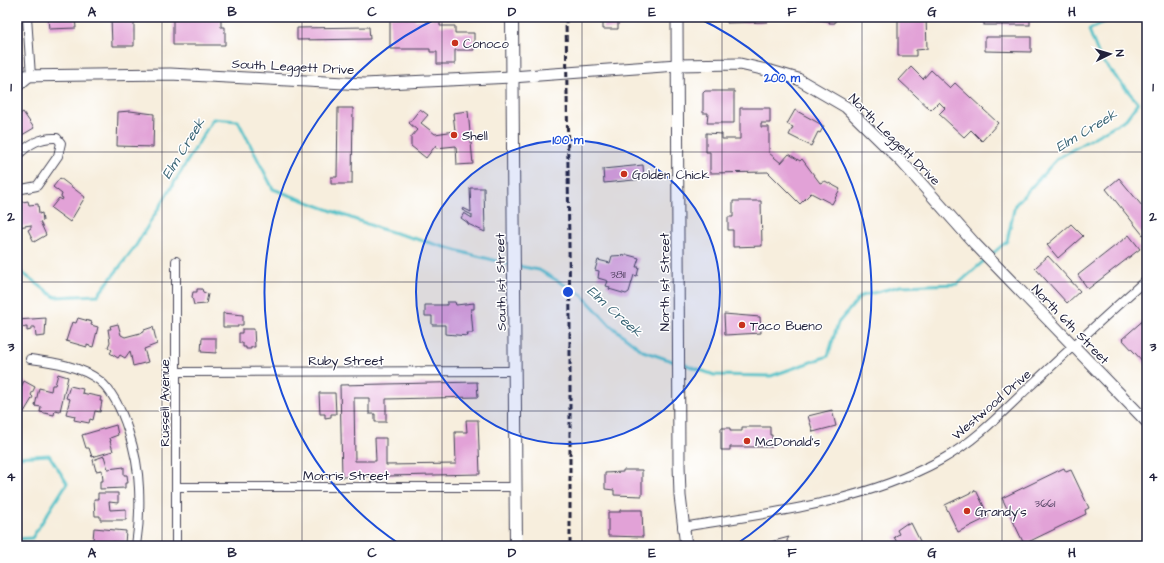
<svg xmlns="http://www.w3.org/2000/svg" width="1164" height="563" viewBox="0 0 1164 563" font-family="'Architects Daughter',sans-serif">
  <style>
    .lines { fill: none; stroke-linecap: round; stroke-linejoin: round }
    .stream { stroke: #53c1c8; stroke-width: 3 }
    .building { fill: #e2a2d7 }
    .street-casing { stroke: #424153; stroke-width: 10 }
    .secondary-casing { stroke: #424153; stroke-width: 13 }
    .primary-casing { stroke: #424153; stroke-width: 14 }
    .street { stroke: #fff; stroke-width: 8 }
    .secondary { stroke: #fff; stroke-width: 11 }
    .primary { stroke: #fff; stroke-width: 12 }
    .rail { stroke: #22223b; stroke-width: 3; stroke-dasharray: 6 3; stroke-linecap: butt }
    .grid { fill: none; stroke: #22223b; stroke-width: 1; stroke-opacity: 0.55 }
    .ring { fill: none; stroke: #1d4ed8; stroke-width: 2 }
    .poi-dot { fill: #c8321e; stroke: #fff; stroke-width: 1.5 }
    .labels { text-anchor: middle; stroke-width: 3; stroke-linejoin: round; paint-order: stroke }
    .number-label { font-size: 11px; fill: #524262 }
    .poi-label { font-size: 13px; fill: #22223b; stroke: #fff; text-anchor: start }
    .street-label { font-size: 13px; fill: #22223b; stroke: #fff }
    .water-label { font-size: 14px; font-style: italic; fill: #366273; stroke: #fff }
    .centre { fill: #1d4ed8; stroke: #fff; stroke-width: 2 }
    .ring-label { font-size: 12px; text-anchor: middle; font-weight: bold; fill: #1d4ed8; stroke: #fff; stroke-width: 3; stroke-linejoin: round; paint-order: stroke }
    .neatline { fill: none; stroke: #22223b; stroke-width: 1.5 }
    .grid-label { font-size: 13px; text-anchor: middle; font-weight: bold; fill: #22223b }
  </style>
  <rect width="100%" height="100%" fill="#fff"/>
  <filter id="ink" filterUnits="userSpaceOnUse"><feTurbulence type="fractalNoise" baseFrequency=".025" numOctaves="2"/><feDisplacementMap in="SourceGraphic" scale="8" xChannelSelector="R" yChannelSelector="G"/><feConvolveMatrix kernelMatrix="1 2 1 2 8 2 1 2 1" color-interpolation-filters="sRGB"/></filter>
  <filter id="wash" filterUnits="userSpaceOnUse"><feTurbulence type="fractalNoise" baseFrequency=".012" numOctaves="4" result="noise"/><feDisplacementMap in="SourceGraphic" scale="16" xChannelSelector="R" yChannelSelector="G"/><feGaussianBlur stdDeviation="0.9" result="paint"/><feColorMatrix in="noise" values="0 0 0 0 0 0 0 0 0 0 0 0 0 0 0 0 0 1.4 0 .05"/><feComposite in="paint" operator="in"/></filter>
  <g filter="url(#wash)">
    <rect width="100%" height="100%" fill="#f7eedd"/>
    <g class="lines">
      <g class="stream">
        <polyline points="990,256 1007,241 1015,205 1058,158 1126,119 1138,103 1100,58 1089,30 1114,17"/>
        <polyline points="518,266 539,270 582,295 611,326 643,351 675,362"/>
        <polyline points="17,269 55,297 98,295 135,247 213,119 238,121 273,189 378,228 469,254 510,264"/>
        <polyline points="681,363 714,375 771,376 828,356 838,323 861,296 900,286 958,284 986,259"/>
        <polyline points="17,457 49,455 67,483 32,538 17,539"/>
      </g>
    </g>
    <g id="blocks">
      <g class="building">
        <polygon points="48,17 75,17 76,28 49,29"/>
        <polygon points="111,17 134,17 134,46 112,46"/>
        <polygon points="173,17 221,17 221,27 225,27 225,45 173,45"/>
        <polygon points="390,17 415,17 415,20 440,18 440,26 455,26 455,33 474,33 474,50 455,50 455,64 437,64 437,52 430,52 430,49 390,49"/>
        <polygon points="603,17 618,18 618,29 603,29"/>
        <polygon points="727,17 767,17 767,22 727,23"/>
        <polygon points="808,17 829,17 828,21 808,19"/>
        <polygon points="830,17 836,17 835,23 829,23"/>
        <polygon points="898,17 926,17 927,49 916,50 916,56 898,56"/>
        <rect x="984" y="17" width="46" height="8"/>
        <polygon points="369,27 370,39 297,40 297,28"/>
        <polygon points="985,37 1031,37 1031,52 985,51"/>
        <polygon points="911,67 923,79 931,70 950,88 955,83 998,123 982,141 971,130 964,137 939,114 945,108 939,102 931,110 899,80"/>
        <polygon points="705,91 734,91 734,123 707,123 708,113 703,113 703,93"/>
        <polygon points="338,108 353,108 352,184 331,184 331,177 337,177"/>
        <polygon points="740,108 770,108 770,123 761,123 761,127 769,127 769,153 781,163 789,154 800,161 802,159 820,183 825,181 840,189 832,204 811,193 800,204 768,172 710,173 710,152 706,152 706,133 722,134 722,139 740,139"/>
        <polygon points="420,109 428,115 421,123 435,134 455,131 453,113 468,111 473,164 457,165 456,146 436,148 436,145 426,158 411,146 411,137 417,130 409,123"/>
        <polygon points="795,110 824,126 820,133 818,132 811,146 789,135 793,127 787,124"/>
        <polygon points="130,111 154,114 153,147 117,146 118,112"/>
        <polygon points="23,112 34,128 17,138 17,116"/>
        <polygon points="643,165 644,179 604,183 603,169"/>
        <polygon points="60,178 85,197 70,222 51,208 59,198 62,200 63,198 61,197 62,194 53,187"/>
        <polygon points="1119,178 1147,212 1147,232 1143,235 1106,189"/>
        <polygon points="470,188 484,188 485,232 468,224 468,223 461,218 464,213 472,218 472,215 462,210 463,208 471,212"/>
        <polygon points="28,201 29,205 38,204 39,214 42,213 43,221 40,222 41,224 46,235 34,242 28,230 31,228 31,225 18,227 17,203"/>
        <polygon points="733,201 761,201 762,246 733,247 733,230 728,230 728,217 733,217"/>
        <polygon points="1071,224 1083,236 1058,258 1047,245"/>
        <polygon points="1129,235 1140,249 1088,289 1078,275"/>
        <polygon points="628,255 639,258 636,267 639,267 637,276 634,275 629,292 626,294 609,289 610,287 606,286 608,281 598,278 599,271 595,270 598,260 610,263 612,256"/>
        <polygon points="1048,256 1080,291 1067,303 1035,268"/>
        <polygon points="197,289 202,289 203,292 208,294 206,304 194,305 192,297 193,292 197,292"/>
        <polygon points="447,302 455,302 456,305 474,303 474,309 471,309 473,333 467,333 468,336 445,334 445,325 432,325 432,316 425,316 425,305 447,305"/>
        <polygon points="223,313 243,315 243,325 238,325 238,327 223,327"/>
        <polygon points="724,314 760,317 761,333 725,335"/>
        <polygon points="1147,317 1147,366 1122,339"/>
        <polygon points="46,318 45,336 36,337 35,327 31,327 31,330 27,331 27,327 18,328 20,338 17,338 17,320"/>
        <polygon points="78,318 92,322 91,325 98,327 93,347 87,345 87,347 66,341 72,322 76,323"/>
        <polygon points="118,324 121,335 125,337 144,332 144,330 153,327 157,344 144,349 148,362 133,366 130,351 125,358 120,355 118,358 110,353 112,350 108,347 110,342 108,329 111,329 110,326"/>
        <polygon points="242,329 254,329 255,347 251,347 251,349 246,349 246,347 243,347 243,343 239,343 239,333 242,333"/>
        <polygon points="202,338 216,338 216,353 201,352"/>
        <polygon points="58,374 68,377 60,411 55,410 54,415 40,412 41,407 35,406 39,388 51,391 52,385 55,385"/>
        <polygon points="24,381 35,387 31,395 33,397 24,412 17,408 17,390 19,391"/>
        <polygon points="477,382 478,397 386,399 386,422 375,422 375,414 369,414 369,398 354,398 355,461 376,461 375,438 386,438 386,465 456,464 455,432 467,432 466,420 478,420 480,474 342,477 340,385"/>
        <polygon points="70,386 83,389 82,393 101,397 100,401 102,401 100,412 95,411 93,420 90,419 89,423 74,420 75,416 66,414 70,399 66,398"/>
        <polygon points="319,393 335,393 336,414 331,414 331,417 325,418 325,414 320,414"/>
        <polygon points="832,410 836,426 813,432 808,416"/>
        <polygon points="116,425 118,435 110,438 111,441 110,441 113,451 92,457 89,448 86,448 82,435"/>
        <polygon points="742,427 770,427 770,435 772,435 772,447 730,447 730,450 721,450 721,428 730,428 730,431 742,431"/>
        <polygon points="104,456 108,469 124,467 124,475 127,475 128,483 125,483 125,488 100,489 100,481 103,481 102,470 96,471 93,460"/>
        <polygon points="1064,468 1066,472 1071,470 1089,508 1085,510 1086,514 1024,544 1002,498"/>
        <polygon points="623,470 642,470 642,496 614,495 614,490 605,489 605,473 623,472"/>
        <polygon points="976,490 989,517 958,532 945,505"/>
        <polygon points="98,493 118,493 118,503 109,502 110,510 126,509 126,520 100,520 100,516 95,516 94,499 98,499"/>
        <polygon points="620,510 642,510 643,537 608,536 608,512 620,512"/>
        <polygon points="907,523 907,525 911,523 922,545 899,546 894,537 899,534 897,530"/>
        <polygon points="94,528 126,531 125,544 113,542 114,546 88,546 89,540 93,540"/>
        <polygon points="789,537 787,540 788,546 755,546"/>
      </g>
    </g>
  </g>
  <g filter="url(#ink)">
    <use href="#blocks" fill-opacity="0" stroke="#424153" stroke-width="1"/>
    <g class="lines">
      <defs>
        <g id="street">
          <polyline points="17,88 31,76 27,17"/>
          <path d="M17 156C29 144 40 137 57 138L61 143 58 156 37 186 17 190"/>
          <path d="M30 359C52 362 82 366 100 381 124 401 138 457 139 488 140 508 139 526 136 546"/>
          <polyline points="176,372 515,371"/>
          <polyline points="176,487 516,487"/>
          <path d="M682 527C770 513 862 503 941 460 974 442 1000 415 1027 389 1067 352 1106 315 1147 279"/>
          <polyline points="176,546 176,261"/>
        </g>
        <g id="secondary">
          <polyline points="677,17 679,464 680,496 686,546"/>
          <polyline points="17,76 170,74 364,84 512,77 677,65 740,64 771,71 798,79 846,107 902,162 975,244 1147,422"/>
        </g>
        <polyline id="primary" points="512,17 516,546"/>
      </defs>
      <use href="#street" class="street-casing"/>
      <use href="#secondary" class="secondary-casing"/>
      <use href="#primary" class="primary-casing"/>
      <use href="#street" class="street"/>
      <use href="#secondary" class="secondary"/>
      <use href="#primary" class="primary"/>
      <polyline class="rail" points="566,17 570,320 570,546"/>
    </g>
  </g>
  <path class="grid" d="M162 17V546M302 17V546M442 17V546M582 17V546M722 17V546M862 17V546M1002 17V546M17 152H1147M17 282H1147M17 411H1147"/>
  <circle cx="568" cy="292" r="152" fill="#1d4ed8" fill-opacity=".12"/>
  <g class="ring">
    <circle cx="568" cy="292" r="152"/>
    <path d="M401 545A303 303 0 0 1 440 17M696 17A303 303 0 0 1 735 545"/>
  </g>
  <g class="poi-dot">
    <circle cx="455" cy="43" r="4"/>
    <circle cx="454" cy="135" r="4"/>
    <circle cx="624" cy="174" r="4"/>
    <circle cx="742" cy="325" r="4"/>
    <circle cx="747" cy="441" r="4"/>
    <circle cx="967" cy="511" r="4"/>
  </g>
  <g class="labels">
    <g class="number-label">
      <text x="618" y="278">3811</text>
      <text x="1045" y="507">3661</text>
    </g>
    <g class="poi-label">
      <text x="463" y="48">Conoco</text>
      <text x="462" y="140">Shell</text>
      <text x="632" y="179">Golden Chick</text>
      <text x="750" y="330">Taco Bueno</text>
      <text x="755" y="446">McDonald's</text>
      <text x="975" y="516">Grandy's</text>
    </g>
    <g class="street-label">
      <text transform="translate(293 66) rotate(3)" y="5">South Leggett Drive</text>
      <text transform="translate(895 139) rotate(45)" y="5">North Leggett Drive</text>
      <text transform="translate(500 282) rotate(-91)" y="5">South 1st Street</text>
      <text transform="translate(664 282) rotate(-90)" y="5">North 1st Street</text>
      <text transform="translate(1071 324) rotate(46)" y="5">North 6th Street</text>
      <text x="346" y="365">Ruby Street</text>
      <text transform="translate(164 403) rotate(-90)" y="5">Russell Avenue</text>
      <text transform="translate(991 404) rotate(-41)" y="5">Westwood Drive</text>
      <text x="346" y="480">Morris Street</text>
    </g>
    <g class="water-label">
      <text transform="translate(1086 130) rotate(-31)" y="5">Elm Creek</text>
      <text transform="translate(183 148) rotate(-58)" y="5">Elm Creek</text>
      <text transform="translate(615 311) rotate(42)" y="5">Elm Creek</text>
    </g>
  </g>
  <circle cx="568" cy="292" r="6" class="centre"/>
  <g class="ring-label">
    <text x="782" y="82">200 m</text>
    <text x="568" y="144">100 m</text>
  </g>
  <rect width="1164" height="563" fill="none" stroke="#fff" stroke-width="44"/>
  <g transform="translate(1110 54) rotate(85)" stroke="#ffffff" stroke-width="3" paint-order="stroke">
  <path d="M0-3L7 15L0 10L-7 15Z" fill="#22223b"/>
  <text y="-6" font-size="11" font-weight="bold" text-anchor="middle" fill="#22223b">N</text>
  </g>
  <rect x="22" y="22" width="1120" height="519" class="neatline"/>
  <g class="grid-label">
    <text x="92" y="16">A</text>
    <text x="232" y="16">B</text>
    <text x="372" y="16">C</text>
    <text x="512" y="16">D</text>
    <text x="652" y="16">E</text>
    <text x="792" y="16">F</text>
    <text x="932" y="16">G</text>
    <text x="1072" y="16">H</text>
    <text x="11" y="91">1</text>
    <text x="1153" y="91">1</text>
    <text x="11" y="221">2</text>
    <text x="1153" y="221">2</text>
    <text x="11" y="351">3</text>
    <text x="1153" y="351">3</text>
    <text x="11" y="481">4</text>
    <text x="1153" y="481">4</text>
    <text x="92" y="557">A</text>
    <text x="232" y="557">B</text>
    <text x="372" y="557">C</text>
    <text x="512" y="557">D</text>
    <text x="652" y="557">E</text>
    <text x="792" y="557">F</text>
    <text x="932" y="557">G</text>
    <text x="1072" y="557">H</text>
  </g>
</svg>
